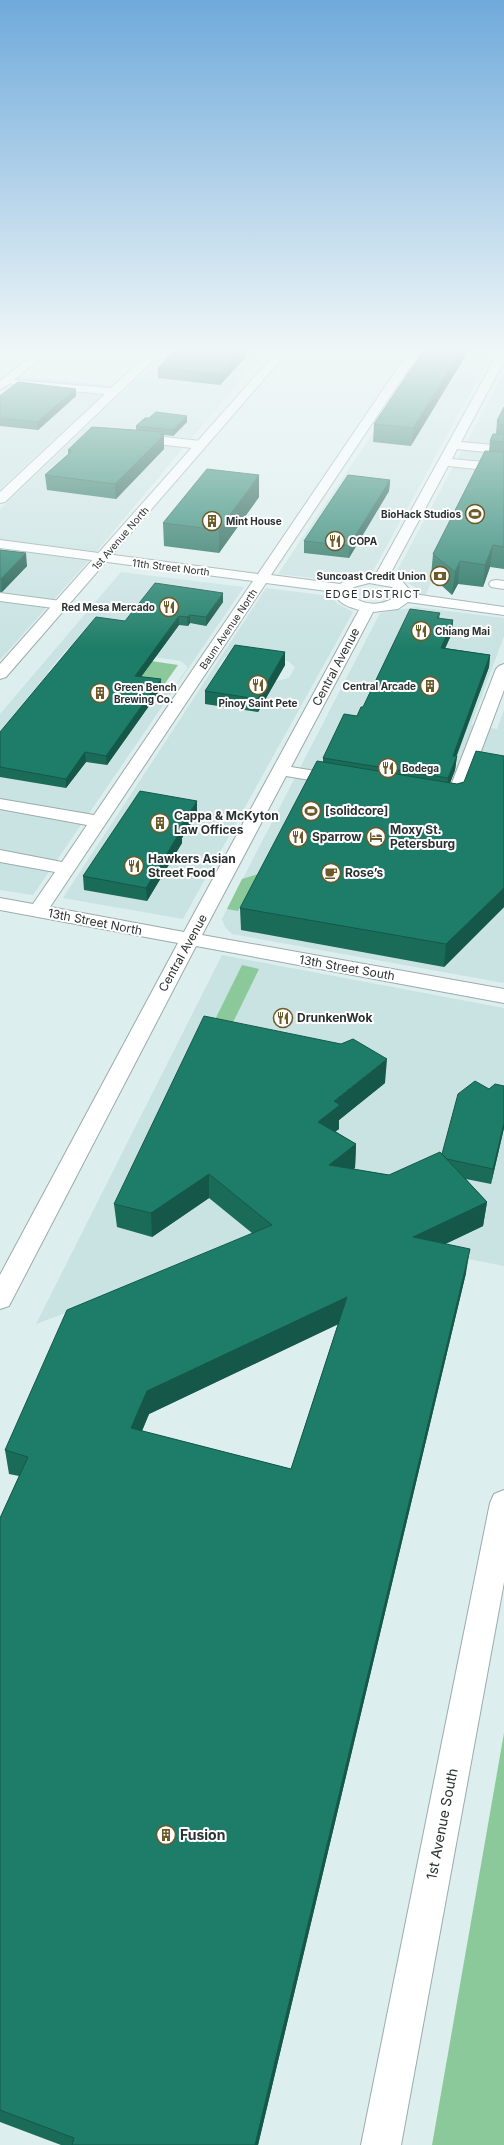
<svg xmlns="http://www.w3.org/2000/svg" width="504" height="2145" viewBox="0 0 504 2145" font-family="Inter,sans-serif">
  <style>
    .built { fill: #c9e2e2; fill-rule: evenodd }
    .green { fill: #8bc99b }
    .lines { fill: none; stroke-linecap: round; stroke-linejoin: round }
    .minor-casing { stroke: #9babab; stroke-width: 2 }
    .major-casing { stroke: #9babab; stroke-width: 2 }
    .minor { fill: #fff; fill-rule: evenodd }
    .major { fill: #fff; fill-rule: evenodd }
    .wall { fill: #1a6c59; fill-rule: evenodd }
    .shaded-wall { fill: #155849 }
    .building { fill: #1e7d68; stroke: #155849; fill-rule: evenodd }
    .labels { text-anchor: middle; stroke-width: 4; stroke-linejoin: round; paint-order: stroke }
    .far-poi-label { font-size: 10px; font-weight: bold; fill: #2a3131; stroke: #fff; text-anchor: start }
    .far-street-label { font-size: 10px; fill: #2a3131; stroke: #fff }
    .far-neighbourhood-label { font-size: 11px; letter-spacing: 1px; fill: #2a3131; stroke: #fff }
    .street-label { font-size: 12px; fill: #2a3131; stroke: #fff }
    .poi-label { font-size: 12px; font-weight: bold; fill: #2a3131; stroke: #fff; text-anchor: start }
    .near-street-label { font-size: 14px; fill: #2a3131; stroke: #fff }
    .near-poi-label { font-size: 14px; font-weight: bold; fill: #2a3131; stroke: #fff; text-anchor: start }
  </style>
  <rect width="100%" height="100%" fill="#dee"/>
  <g class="built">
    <polygon points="179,347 268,347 96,552 0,540 0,509 134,382"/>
    <polygon points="431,347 495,347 371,575 354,576 339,581 278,574"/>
    <polygon points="504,373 504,422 425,596 419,595 415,587 406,582 393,578"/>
    <polygon points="11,375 112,386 0,489 0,384"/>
    <polygon points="0,549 89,560 0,660"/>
    <path d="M121 572 244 587 33 895 0 890V714ZM80 646 181 661 188 667 172 690 158 693 54 678 48 672 67 649Z"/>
    <path d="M266 588 330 596 338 604 353 612 183 919 63 898ZM237 654 288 661 295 667 289 678 276 681 225 673 218 667 225 657Z"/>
    <polygon points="416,607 504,618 504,636 471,725 497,729 504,710 504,983 232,934 225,927 222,919 380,613"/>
    <polygon points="222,955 504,1008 504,1266 300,1226 36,1324"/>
  </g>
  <g class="green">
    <polygon points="77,650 178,665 161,689 58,673"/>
    <polygon points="258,874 238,911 227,909 242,879"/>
    <polygon points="242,965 259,969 223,1043 205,1040"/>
    <polygon points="504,1733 504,2145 432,2145"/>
  </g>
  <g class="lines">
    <defs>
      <g id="minor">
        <polygon points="42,347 54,347 14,380 111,388 155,347 167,347 5,502 0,503 0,492 105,394 16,386 11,383 0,389 0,381"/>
        <path d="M412 347H423L271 575 340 584C348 577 364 574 375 576L499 351 504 348V361L461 442 504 446V454L457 449 452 459 504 464V472L448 466 388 578 402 581 413 594 504 607V615L408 602 398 609 373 612 291 767 340 775 346 776 349 780 346 784 340 785 286 776 202 935 504 989V1003L196 946 9 1306 0 1309V1275L178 943 0 910V898L33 904 55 872 0 862V850L62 862 87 825 0 809V799L94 815 253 581 0 548V540L258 574ZM266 583 335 592C337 604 350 607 359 610L184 932 50 907ZM369 583 392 587 398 595C383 606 366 607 350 595L349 591 354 587Z"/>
        <polygon points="135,434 201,441 207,445 201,449 131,441 129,438 131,435"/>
        <polygon points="496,580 504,581 504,589 491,587 489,584 491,581"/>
        <polygon points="0,593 61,601 66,602 68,605 66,608 61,609 0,601"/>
        <polygon points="504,664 504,690 463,799 460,803 454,804 435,801 432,797 435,793 448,793 496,669 499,666"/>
      </g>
      <g id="major">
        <polygon points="281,347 292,347 6,677 0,679 0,664"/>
        <polygon points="504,1490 504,1582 401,2145 361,2145 490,1503 494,1494"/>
      </g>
    </defs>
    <use href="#minor" class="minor-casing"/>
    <use href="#major" class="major-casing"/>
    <use href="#minor" class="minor"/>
    <use href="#major" class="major"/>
  </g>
  <g class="wall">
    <polygon points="179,347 255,347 220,385 158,378 158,368"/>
    <polygon points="426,347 411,446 373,442 374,424"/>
    <polygon points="0,396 76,396 38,430 0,426"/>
    <polygon points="504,407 504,569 490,567 483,587 458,584 452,595 431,576 433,554 489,451 490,441 496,434 497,421"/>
    <polygon points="187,422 173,436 164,435 164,449 116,499 47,490 45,475 68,455 68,450 136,430 136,426"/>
    <polygon points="390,480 389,491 349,558 304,553 304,541"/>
    <polygon points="259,497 219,553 164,546 163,523"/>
    <polygon points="0,550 27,566 2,592 0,592"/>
    <polygon points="223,602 206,626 190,623 188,626 179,625 141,677 161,689 107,765 86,762 66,788 0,777 0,732 125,621"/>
    <polygon points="440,613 439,619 453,620 452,633 445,648 490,655 489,667 456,756 457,756 455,770 450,783 457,784 464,782 504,756 504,907 444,967 241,930 240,908 323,762 323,758"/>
    <polygon points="285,652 285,665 258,712 205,704 205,691"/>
    <polygon points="197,814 182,838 182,843 147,901 84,890 83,876"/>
    <path d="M385 1083 339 1120V1129L335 1131 356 1144 355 1168 353 1169 389 1175 442 1154 489 1089 504 1086V1128L491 1184 466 1179 487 1202 483 1226 445 1244 466 1273 258 2145H61L0 2122V1518L19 1476 9 1474 5 1450 252 1233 209 1198 152 1237 117 1227 114 1204ZM338 1324 291 1469 142 1431 149 1414Z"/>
  </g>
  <g class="shaded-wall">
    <polygon points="245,347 255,347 220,385 220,374"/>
    <polygon points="463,347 471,347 411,446 413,428"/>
    <polygon points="76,389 76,396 38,430 37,422"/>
    <polygon points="187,416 187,422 173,436 173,430"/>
    <polygon points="163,432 164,449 116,499 115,484"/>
    <polygon points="259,475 259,497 219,553 219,530"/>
    <polygon points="390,480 389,491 349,558 349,546"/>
    <polygon points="493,545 490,567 483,587 485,565"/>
    <polygon points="26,553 27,566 2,592 1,579"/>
    <polygon points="460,561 458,584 452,595 455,572"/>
    <polygon points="223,593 223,602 206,626 206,617"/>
    <polygon points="190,615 190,623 188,626 187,617"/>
    <polygon points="179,616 179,625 135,685 135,676"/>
    <polygon points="453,620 452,633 440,660 441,648"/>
    <polygon points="285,652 285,665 258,712 258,699"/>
    <polygon points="490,655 489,667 452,769 453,756"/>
    <polygon points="161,679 161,689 107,765 106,756"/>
    <polygon points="85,752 86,762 66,788 66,779"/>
    <polygon points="457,756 455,770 447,791 448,778"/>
    <polygon points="197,801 197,814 182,838 182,843 147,901 146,888 179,829"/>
    <polygon points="504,888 504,907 444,967 446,944"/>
    <polygon points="387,1059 385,1083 339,1120 339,1129 317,1146 318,1122 334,1101"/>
    <polygon points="504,1123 504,1128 491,1184 493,1169"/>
    <polygon points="356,1144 355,1168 327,1189 329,1165"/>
    <polygon points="209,1174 209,1198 152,1237 151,1213"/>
    <polygon points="487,1202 483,1226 410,1261 413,1237"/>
    <polygon points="470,1249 466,1273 258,2145 255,2145"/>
    <polygon points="347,1297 345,1321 149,1414 133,1452 131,1428 147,1391"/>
  </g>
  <g class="building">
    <polygon points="179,347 245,347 220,374 158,368"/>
    <polygon points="426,347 463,347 413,428 374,424"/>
    <polygon points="18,382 76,389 37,422 0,418 0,396"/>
    <polygon points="504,407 504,425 498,424 500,421 497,421"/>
    <polygon points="156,412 187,416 173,430 136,426 145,418 149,418"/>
    <polygon points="92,427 163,432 160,435 164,435 115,484 45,475 72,451 68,450"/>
    <polygon points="493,434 504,434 504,442 490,441"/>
    <polygon points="485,451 504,452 504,547 493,545 485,565 460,561 455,572 433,554"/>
    <polygon points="207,469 259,475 219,530 163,523"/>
    <polygon points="348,475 390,480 349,546 304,541"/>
    <polygon points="0,550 26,553 1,579 0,579"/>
    <polygon points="155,583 223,593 206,617 190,615 187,617 179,616 135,676 161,679 106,756 85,752 66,779 0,767 0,732 96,617 125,621"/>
    <polygon points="410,609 440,613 437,618 453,620 441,648 490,655 453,756 457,756 448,778 323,758 344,714 357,716 361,707 363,707"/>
    <polygon points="235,645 285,652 258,699 205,691"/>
    <polygon points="476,751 504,756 504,888 446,944 240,908 317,761 457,784 464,782"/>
    <polygon points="140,791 197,801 179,829 182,829 146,888 83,876"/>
    <path d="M204 1016 341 1044 353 1039 387 1059 334 1101 340 1105 318 1122 356 1144 329 1165 389 1175 440 1152 487 1202 413 1237 470 1249 255 2145H72L74 2138 0 2110V1518L28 1457 5 1450 67 1310 272 1225 209 1174 151 1213 114 1204ZM347 1297 291 1469 131 1428 147 1391Z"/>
    <polygon points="475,1081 489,1089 495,1084 504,1086 504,1123 493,1169 447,1159 442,1154 458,1094"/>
  </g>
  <linearGradient id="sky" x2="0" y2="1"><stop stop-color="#6faadb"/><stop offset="0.54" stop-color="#f0f7f7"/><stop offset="1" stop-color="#f0f7f7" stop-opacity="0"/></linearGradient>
  <rect width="504" height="648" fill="url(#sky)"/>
  <defs>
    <symbol id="stadium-ring" viewBox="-11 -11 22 22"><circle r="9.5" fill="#fff" stroke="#6e5a29" stroke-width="1.5"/><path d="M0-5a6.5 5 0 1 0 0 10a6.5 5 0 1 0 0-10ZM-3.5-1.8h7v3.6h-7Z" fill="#6e5a29"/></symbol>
    <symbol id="building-ring" viewBox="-11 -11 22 22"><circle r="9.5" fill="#fff" stroke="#6e5a29" stroke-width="1.5"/><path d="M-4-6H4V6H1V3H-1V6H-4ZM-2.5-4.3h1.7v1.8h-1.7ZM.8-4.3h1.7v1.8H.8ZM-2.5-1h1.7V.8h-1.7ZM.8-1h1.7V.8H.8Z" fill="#6e5a29"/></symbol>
    <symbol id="restaurant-ring" viewBox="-11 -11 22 22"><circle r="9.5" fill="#fff" stroke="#6e5a29" stroke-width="1.5"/><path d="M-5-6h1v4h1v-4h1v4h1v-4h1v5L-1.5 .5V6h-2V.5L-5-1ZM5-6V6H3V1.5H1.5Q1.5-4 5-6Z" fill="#6e5a29"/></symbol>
    <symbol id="bank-ring" viewBox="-11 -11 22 22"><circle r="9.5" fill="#fff" stroke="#6e5a29" stroke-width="1.5"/><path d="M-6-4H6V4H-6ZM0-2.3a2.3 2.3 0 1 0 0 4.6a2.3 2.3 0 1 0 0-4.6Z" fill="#6e5a29"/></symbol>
    <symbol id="hotel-ring" viewBox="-11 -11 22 22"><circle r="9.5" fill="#fff" stroke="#6e5a29" stroke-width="1.5"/><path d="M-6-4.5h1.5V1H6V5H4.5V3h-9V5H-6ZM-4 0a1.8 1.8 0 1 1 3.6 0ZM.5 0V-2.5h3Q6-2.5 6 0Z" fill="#6e5a29"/></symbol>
    <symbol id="cafe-ring" viewBox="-11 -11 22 22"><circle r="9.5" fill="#fff" stroke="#6e5a29" stroke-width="1.5"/><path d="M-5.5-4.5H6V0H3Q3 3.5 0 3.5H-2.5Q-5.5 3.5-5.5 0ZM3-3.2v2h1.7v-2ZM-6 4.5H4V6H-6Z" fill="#6e5a29"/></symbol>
  </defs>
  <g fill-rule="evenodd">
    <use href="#stadium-ring" x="464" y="503" width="22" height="22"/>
    <use href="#building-ring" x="201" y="510" width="22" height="22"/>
    <use href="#restaurant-ring" x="324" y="530" width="22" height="22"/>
    <use href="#bank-ring" x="429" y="565" width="22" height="22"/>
    <use href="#restaurant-ring" x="158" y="596" width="22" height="22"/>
    <use href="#restaurant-ring" x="410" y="620" width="22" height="22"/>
    <use href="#restaurant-ring" x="247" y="674" width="22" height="22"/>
    <use href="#building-ring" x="419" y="675" width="22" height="22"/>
    <use href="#building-ring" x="89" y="682" width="22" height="22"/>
    <use href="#restaurant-ring" x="377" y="757" width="22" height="22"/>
    <use href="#stadium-ring" x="300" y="800" width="22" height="22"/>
    <use href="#building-ring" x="149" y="812" width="22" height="22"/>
    <use href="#restaurant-ring" x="287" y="826" width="22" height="22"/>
    <use href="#hotel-ring" x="365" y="826" width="22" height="22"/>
    <use href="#restaurant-ring" x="123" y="855" width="22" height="22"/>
    <use href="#cafe-ring" x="320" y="862" width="22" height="22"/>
    <use href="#restaurant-ring" x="272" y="1007" width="22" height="22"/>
    <use href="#building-ring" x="155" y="1824" width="22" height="22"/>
  </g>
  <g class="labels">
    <g class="far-poi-label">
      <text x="461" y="518" text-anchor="end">BioHack Studios</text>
      <text x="226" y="525">Mint House</text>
      <text x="349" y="545">COPA</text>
      <text x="426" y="580" text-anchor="end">Suncoast Credit Union</text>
      <text x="155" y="611" text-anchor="end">Red Mesa Mercado</text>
      <text x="435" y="635">Chiang Mai</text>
      <text x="416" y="690" text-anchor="end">Central Arcade</text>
      <text x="114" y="691">Green Bench<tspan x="114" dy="12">Brewing Co.</tspan></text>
      <text x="258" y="707" text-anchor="middle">Pinoy Saint Pete</text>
      <text x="402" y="772">Bodega</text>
    </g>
    <g class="far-street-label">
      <text transform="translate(120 538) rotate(-49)" y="4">1st Avenue North</text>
      <text transform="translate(171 567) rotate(7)" y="4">11th Street North</text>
      <text transform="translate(228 629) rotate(-56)" y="4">Baum Avenue North</text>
    </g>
    <g class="far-neighbourhood-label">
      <text x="373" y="598">EDGE DISTRICT</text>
    </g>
    <g class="street-label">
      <text transform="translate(336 667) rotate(-62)" y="4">Central Avenue</text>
      <text transform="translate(95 922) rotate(11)" y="4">13th Street North</text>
      <text transform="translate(183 953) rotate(-61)" y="4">Central Avenue</text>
      <text transform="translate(347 968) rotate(10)" y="4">13th Street South</text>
    </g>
    <g class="poi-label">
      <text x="325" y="815">[solidcore]</text>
      <text x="174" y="820">Cappa &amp; McKyton<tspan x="174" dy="14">Law Offices</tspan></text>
      <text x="390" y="834">Moxy St.<tspan x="390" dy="14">Petersburg</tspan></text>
      <text x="312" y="841">Sparrow</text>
      <text x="148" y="863">Hawkers Asian<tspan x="148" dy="14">Street Food</tspan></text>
      <text x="345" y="877">Rose’s</text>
      <text x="297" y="1022">DrunkenWok</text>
    </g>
    <g class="near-street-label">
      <text transform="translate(442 1824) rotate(-79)" y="5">1st Avenue South</text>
    </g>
    <g class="near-poi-label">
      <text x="180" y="1840">Fusion</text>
    </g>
  </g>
</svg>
